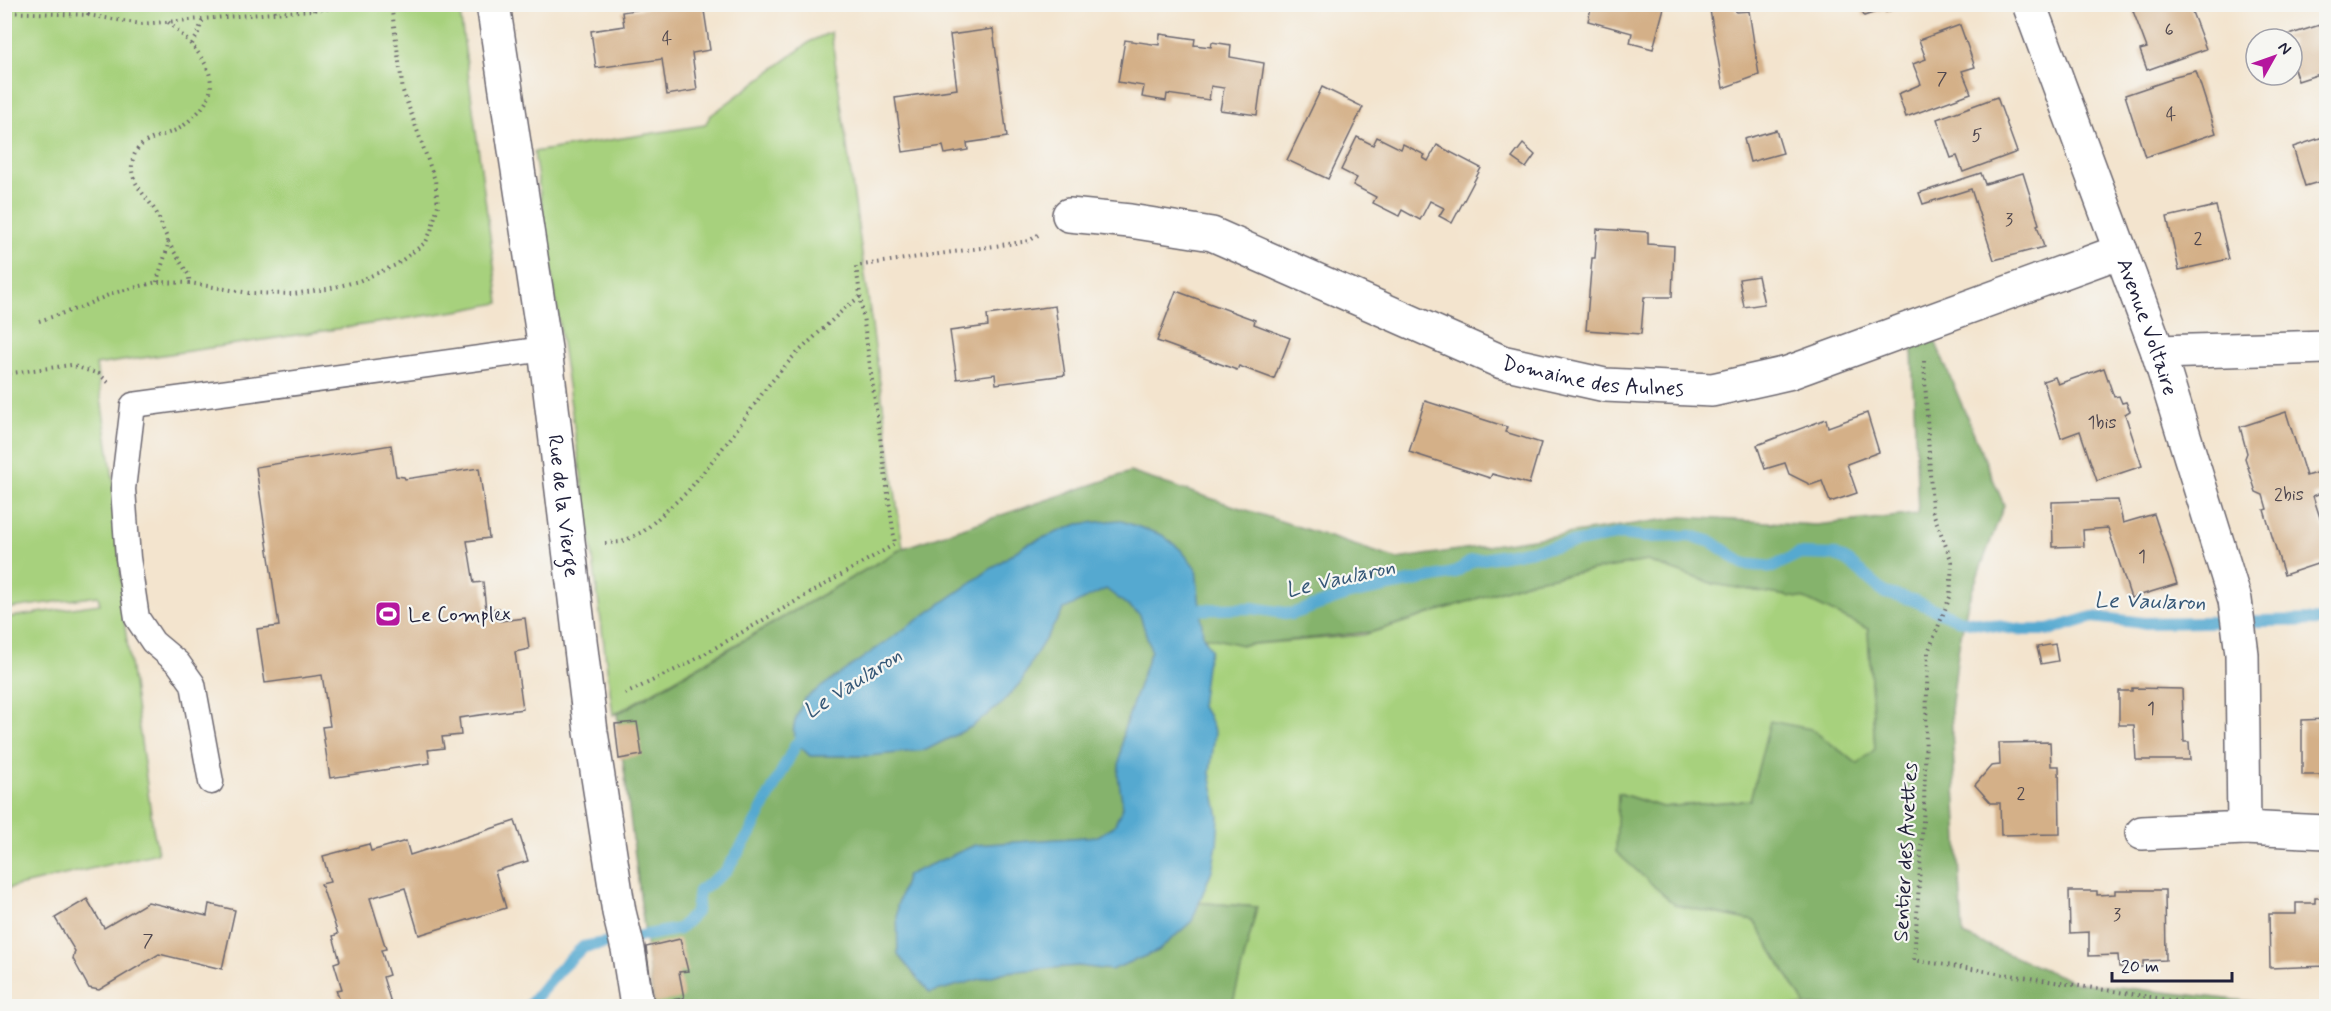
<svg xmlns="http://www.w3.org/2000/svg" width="2331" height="1011" viewBox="0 0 2331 1011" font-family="Mynerve,sans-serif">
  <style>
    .green { fill: #a7d17d; stroke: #647a5c; stroke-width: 1.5 }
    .forest { fill: #85b36c; stroke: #546a54; stroke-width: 1.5 }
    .water { fill: #54a9d0; stroke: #3b6686; stroke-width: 1.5 }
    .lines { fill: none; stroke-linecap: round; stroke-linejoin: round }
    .stream { stroke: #54a9d0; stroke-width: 12 }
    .building { fill: #d4b088 }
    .service-casing { stroke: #6b666e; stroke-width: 27 }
    .minor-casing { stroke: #6b666e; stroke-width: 36 }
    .tertiary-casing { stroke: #6b666e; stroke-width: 36 }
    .path { stroke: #6b666e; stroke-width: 4; stroke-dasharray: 1.5 4.5; stroke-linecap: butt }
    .service { stroke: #fff; stroke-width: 24 }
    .minor { stroke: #fff; stroke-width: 33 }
    .tertiary { stroke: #fff; stroke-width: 33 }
    .labels { text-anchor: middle; stroke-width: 4.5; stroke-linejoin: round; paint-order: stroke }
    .number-label { font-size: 18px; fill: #4e464e }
    .street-label { font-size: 21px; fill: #22223b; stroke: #f6f6f2 }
    .poi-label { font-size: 21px; fill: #22223b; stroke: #f6f6f2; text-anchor: start }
    .water-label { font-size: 22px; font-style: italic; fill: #365877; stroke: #f6f6f2 }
  </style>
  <rect width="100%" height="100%" fill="#f6f6f2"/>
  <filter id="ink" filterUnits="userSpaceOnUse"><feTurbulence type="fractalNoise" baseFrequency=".0167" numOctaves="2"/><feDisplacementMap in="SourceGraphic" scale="12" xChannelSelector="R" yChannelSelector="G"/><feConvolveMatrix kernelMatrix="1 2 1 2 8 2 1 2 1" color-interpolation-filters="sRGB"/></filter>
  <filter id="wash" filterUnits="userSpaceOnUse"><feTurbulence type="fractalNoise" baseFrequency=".008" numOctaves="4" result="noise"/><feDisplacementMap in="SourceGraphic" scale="24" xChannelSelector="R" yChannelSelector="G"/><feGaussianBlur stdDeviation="1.35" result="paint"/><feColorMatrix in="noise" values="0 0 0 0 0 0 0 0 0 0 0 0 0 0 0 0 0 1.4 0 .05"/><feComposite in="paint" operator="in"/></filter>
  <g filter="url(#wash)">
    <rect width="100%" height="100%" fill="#f3e4ce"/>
    <g class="green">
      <polygon points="5,5 459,5 499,303 463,310 96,365 114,485 125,627 153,828 158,853 5,889 4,618 100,604 98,596 5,609"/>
      <polygon points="831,32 903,548 613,715 591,543 534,152 705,125 710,116 811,41"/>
      <polygon points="1647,561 1714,584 1806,599 1868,629 1875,750 1858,764 1811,729 1750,800 1662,807 1619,793 1675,905 1754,921 1806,1006 1232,1006 1257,907 1142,898 1184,631 1243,645 1364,635 1535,580"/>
    </g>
    <polygon class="forest" points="1933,336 2004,505 1968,602 1959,645 1951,711 1963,935 2074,982 2290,1006 1806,1006 1754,921 1675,905 1616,852 1618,793 1662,807 1750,800 1770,721 1811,729 1858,764 1875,749 1868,629 1805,599 1714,584 1647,561 1535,580 1372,632 1242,645 1184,632 1142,898 1257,907 1232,1006 654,1006 617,714 903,548 1130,472 1397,559 1682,517 1816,525 1918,514 1912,348"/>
    <path class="water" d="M1119 520 1162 535 1180 549 1196 568 1203 636 1211 649 1206 665 1201 707 1208 715 1215 733 1210 773 1219 817 1217 845 1212 870 1192 921 1158 951 1111 970 1078 966 1006 972 930 993 898 955 897 906 907 875 975 845 1098 836 1114 826 1123 807 1118 776 1123 732 1151 650 1140 615 1106 589 1064 609 1034 657 1021 682 1000 705 971 727 926 750 869 756H810C785 734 793 726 804 699L1025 545 1078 524Z"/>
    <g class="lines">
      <g class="stream">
        <polyline points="1185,607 1190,610 1252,608 1292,614 1349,594 1454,573 1472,561 1621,534 1644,537 1691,536 1712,542 1744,564 1773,567 1798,554 1836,555 1849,562 1885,593 1913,600 1959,620 2022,630 2049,630 2093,617 2144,623 2326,620"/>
        <polyline points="529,1006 558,971 583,947 679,929 696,912 699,891 725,872 749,835 796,744 807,736"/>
      </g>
    </g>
    <g id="blocks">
      <g class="building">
        <polygon points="672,4 703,4 710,50 692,53 697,90 667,95 662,59 596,68 591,31 624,26 622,12"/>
        <polygon points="1592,4 1665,4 1653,49 1630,43 1632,33 1588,21"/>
        <polygon points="1709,4 1735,4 1736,12 1749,11 1759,75 1723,88"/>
        <polygon points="1859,4 1905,4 1905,5 1886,12 1885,9 1864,16"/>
        <polygon points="2152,4 2189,4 2206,49 2147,70 2140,50 2147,48 2133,11"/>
        <polygon points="2326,23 2326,72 2298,81 2292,63 2292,39 2283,39 2282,37"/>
        <polygon points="1960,25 1975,67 1962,71 1971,93 1906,117 1898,94 1921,84 1913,64 1926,59 1919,40"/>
        <polygon points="993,29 1007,137 967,143 968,150 945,154 943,146 903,152 895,98 957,89 950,35"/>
        <polygon points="1160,34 1195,39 1194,45 1211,47 1212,42 1231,45 1230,57 1264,63 1257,115 1220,110 1224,88 1211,86 1209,100 1167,94 1166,101 1142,97 1144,86 1118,82 1125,40 1159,45"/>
        <polygon points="2196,71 2216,133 2145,157 2125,95 2172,79 2171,77"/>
        <polygon points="1322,87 1363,107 1328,179 1287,160"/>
        <polygon points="1997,97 2017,152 1963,172 1957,156 1951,158 1937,119"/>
        <polygon points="1776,130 1783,153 1750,162 1744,139"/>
        <polygon points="2326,136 2326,180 2305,186 2293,147"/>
        <polygon points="1357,137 1373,145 1377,137 1401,149 1403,144 1425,155 1423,158 1428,161 1437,145 1481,168 1452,223 1439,216 1444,208 1430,201 1420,220 1402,210 1399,216 1373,203 1376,197 1353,185 1357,178 1341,170"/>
        <polygon points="1523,144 1535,155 1526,168 1512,158"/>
        <polygon points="1981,173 1985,184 2023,173 2039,224 2037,225 2044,247 1994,260 1971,189 1923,204 1919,193"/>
        <polygon points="2216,206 2229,259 2179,270 2167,217"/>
        <polygon points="1597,229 1648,232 1648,244 1674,246 1672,297 1644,297 1641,334 1586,330 1592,258 1595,258"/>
        <polygon points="1758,276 1764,304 1744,307 1739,279"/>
        <polygon points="1176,291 1255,320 1254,324 1290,338 1274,379 1239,366 1237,370 1157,341"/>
        <polygon points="1055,306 1065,375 996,384 995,374 957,379 950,331 988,326 987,315"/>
        <polygon points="2104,368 2114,397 2119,396 2122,403 2126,402 2130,411 2125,414 2142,466 2097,481 2080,431 2061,438 2043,381 2055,377 2058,384"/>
        <polygon points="1425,401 1507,427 1505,432 1541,443 1529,484 1492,474 1490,478 1409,452"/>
        <polygon points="2286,412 2306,476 2319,472 2326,491 2313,496 2326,536 2326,561 2284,575 2264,510 2267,509 2263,495 2256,492 2245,458 2247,453 2240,427"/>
        <polygon points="1867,413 1879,452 1847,464 1857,493 1830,502 1822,481 1811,485 1789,474 1785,463 1765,469 1757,445 1826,419 1828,427"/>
        <polygon points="391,445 396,476 404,477 405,479 479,468 489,538 467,541 474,583 483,582 486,610 499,608 500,621 525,618 529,649 515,652 523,709 459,718 461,735 442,737 444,748 428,750 430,763 330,778 322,727 330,726 322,675 265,683 257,629 279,626 256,467"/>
        <polygon points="2118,500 2123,523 2154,514 2177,584 2131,598 2108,528 2083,530 2084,546 2053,547 2052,502"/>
        <polygon points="2055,644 2058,661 2041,664 2037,647"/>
        <polygon points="2132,688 2182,689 2184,742 2189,742 2190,760 2136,760 2134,725 2119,725 2119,691 2132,691"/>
        <polygon points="2326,719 2326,775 2302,775 2302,720"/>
        <polygon points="637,722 642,755 619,759 615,724"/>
        <polygon points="2050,742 2051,766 2059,766 2060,834 2001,835 2000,803 1991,803 1975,785 1991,766 2000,765 1999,743"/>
        <polygon points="515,821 528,861 495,871 506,908 419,935 405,888 370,898 386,949 381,950 389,975 383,977 391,1003 378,1006 342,1006 336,990 342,989 334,963 340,961 333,936 338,934 321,884 330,882 323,856 369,844 371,851 406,841 410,855"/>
        <polygon points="2115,890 2165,890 2166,960 2143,961 2143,967 2119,967 2118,955 2089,956 2089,932 2070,933 2069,891 2097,891 2097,895 2115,894"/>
        <polygon points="2315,898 2326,898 2326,966 2270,968 2269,914 2296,914 2296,903 2315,903"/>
        <polygon points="87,899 104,928 148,902 207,916 209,904 235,910 222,969 159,954 99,990 89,988 73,959 75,951 55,918"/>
        <polygon points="680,939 688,971 679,972 684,998 654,1003 646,947"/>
      </g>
    </g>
  </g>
  <g filter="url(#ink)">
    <use href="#blocks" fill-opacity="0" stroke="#6b666e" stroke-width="1.5"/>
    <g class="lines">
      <defs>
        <polyline id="service" points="211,782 193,684 178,663 153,642 137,618 128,558 123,489 133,405 545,349"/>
        <g id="minor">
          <path id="s1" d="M2029 4 2158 352 2235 600 2242 654 2244 828 2142 833"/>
          <path id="s2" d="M1069 215 1130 221 1212 234 1502 362 1605 385 1712 390 1788 373 2121 251"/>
          <polyline points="2158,352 2326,347"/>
          <polyline points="2244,828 2326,832"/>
        </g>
        <g id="tertiary">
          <path id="s3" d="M493 4 545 349 591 732 619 912 628 949 637 1006"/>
        </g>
      </defs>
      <use href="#service" class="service-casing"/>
      <use href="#minor" class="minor-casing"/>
      <use href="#tertiary" class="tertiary-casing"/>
      <g class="path">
        <polyline points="60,4 62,13"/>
        <polyline points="232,4 233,16"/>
        <polyline points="274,4 275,14"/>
        <polyline points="313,4 314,11"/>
        <polyline points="4,12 88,15 141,24 383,4"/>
        <polyline points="88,15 90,4"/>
        <polyline points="192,44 197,36 203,19"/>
        <polyline points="168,242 188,274 190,283"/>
        <path d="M157 282C159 271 168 251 168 242 168 238 164 232 163 229 161 223 159 217 156 212 146 195 127 181 133 159 139 136 163 138 180 128 185 125 190 120 194 116 233 82 196 47 168 22"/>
        <polyline points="39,321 79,308 113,293 157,282 190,283 249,293 293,294 327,289 359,281 396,265 426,242 431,231 438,205 435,180 403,91 391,4"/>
        <polyline points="1924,361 1932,510 1952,562 1950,597 1928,652 1924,806 1914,960 2208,1006"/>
        <polyline points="4,374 71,365 99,374 109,383"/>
        <polyline points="605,543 622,542 644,531 688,491 730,439 767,387 792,358 845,308 861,296"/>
        <polyline points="625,694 687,664 895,544 856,266 1029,241 1038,235"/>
      </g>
      <use href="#service" class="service"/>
      <use href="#minor" class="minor"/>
      <use href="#tertiary" class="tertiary"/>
    </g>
  </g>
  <defs>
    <symbol id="stadium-square" viewBox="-11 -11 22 22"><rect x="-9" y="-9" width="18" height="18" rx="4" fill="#b5179e" stroke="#f6f6f2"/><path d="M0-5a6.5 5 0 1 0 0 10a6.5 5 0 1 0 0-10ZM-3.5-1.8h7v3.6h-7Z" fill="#fff"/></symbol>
  </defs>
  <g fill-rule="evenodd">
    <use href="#stadium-square" x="373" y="599" width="30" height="30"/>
  </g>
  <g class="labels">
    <g class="number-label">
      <text x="2169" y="35">6</text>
      <text x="667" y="44">4</text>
      <text x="1942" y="84">7</text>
      <text x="2171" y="120">4</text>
      <text x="1977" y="141">5</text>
      <text x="2009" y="225">3</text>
      <text x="2198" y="244">2</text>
      <text x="2102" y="428">1bis</text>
      <text x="2289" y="500">2bis</text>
      <text x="2142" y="562">1</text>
      <text x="2151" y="714">1</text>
      <text x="2021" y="799">2</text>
      <text x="2117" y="920">3</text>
      <text x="148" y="946">7</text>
    </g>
    <g class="street-label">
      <text dy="7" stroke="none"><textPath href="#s1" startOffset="344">Avenue Voltaire</textPath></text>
      <text dy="7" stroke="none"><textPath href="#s2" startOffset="554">Domaine des Aulnes</textPath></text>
      <text dy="7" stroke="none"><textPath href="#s3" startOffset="507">Rue de la Vierge</textPath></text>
      <text transform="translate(1905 852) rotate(-87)" y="7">Sentier des Avettes</text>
    </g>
    <g class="poi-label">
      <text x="408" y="621">Le Complex</text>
    </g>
    <g class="water-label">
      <text transform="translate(1340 577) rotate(-13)" y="8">Le Vaularon</text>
      <text transform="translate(2150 600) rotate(1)" y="8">Le Vaularon</text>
      <text transform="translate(852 682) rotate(-33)" y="8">Le Vaularon</text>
    </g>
  </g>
  <rect width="2331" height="1011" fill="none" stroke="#f6f6f2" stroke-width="24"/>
  <g transform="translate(2274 57) rotate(50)"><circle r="28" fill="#f6f6f2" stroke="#a1a1a9" stroke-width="1.5"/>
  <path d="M0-4.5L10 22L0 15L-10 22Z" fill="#b5179e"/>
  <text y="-9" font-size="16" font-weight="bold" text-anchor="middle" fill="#22223b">N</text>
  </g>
  <path d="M2112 972v9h120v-9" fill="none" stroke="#22223b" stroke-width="3"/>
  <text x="2121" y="972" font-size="18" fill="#22223b" stroke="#f6f6f2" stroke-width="4.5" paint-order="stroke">20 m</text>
</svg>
